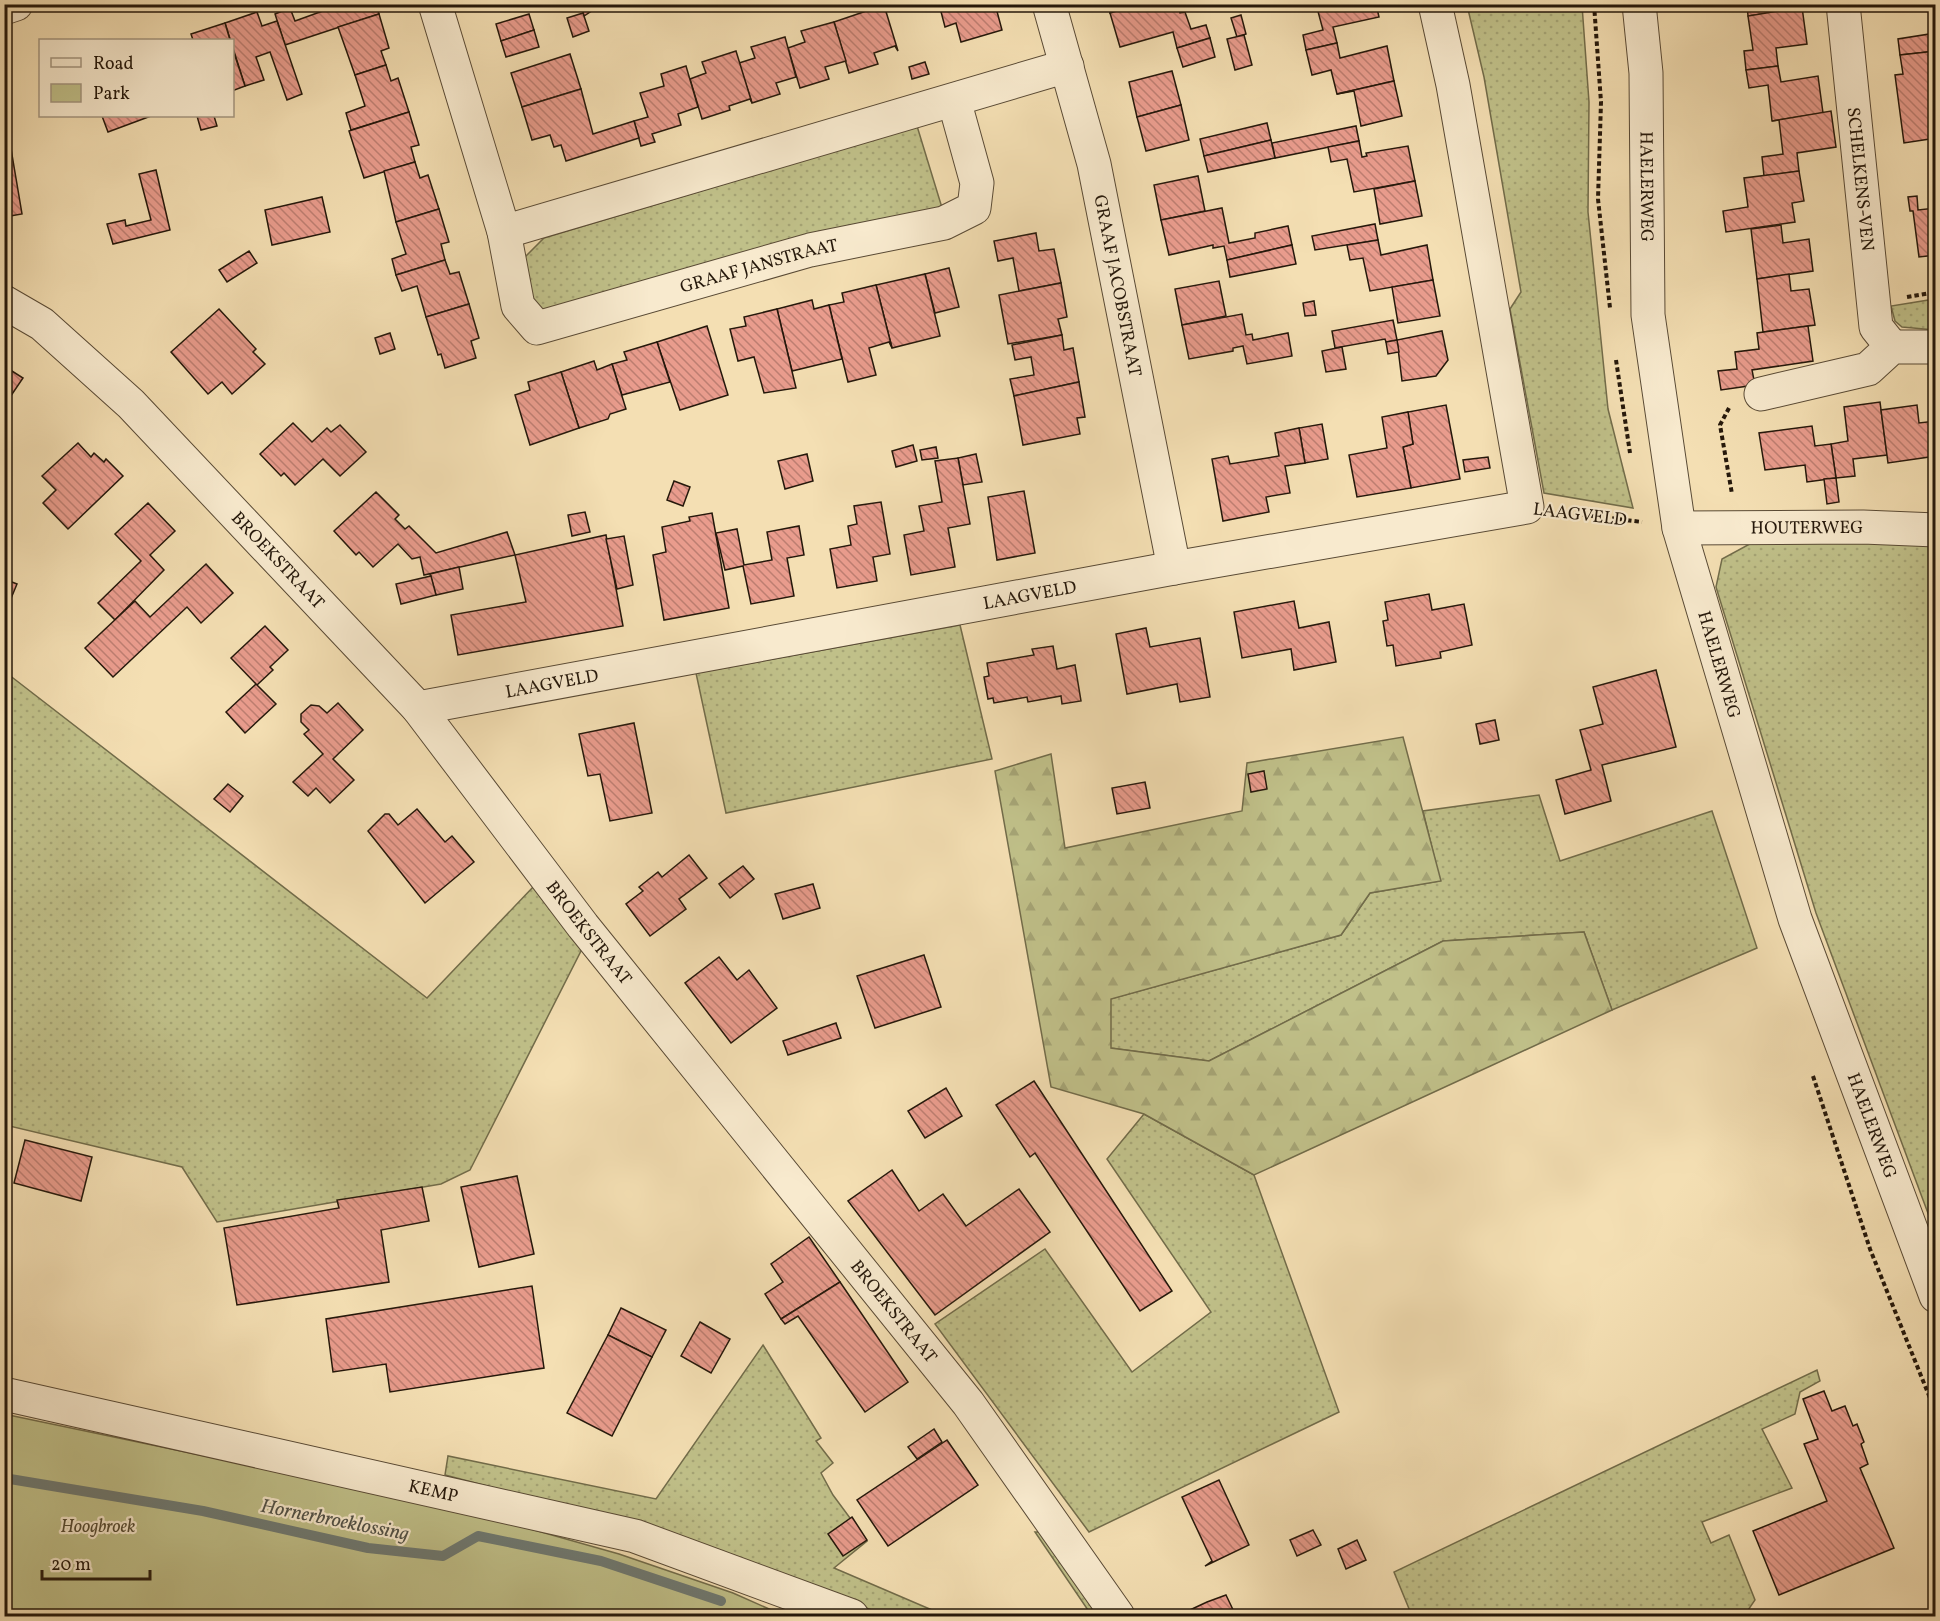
<svg xmlns="http://www.w3.org/2000/svg" width="1940" height="1621" viewBox="0 0 1940 1621" font-family="Vollkorn,serif">
  <style>
    .grass { fill: url(#grass-dots); stroke: #726c4a; stroke-width: 1.5 }
    .forest { fill: url(#forest-firs); stroke: #726c4a; stroke-width: 1.5 }
    .park { fill: #c0c089; stroke: #726c4a; stroke-width: 1.5 }
    .lines { fill: none; stroke-linecap: round; stroke-linejoin: round }
    .stream { stroke: #6e7972; stroke-width: 10 }
    .building { fill: url(#building-back-hatch); stroke: #25180b; stroke-width: 1.5 }
    .minor-casing { stroke: #594a35; stroke-width: 35 }
    .path { stroke: #25180b; stroke-width: 4; stroke-dasharray: 4.5 3; stroke-linecap: butt }
    .minor { stroke: #f8eace; stroke-width: 33 }
    .labels { text-anchor: middle; stroke-width: 4.5; stroke-linejoin: round; paint-order: stroke }
    .street-label { font-size: 18px; fill: #25180b; stroke: #f8eace }
    .park-label { font-size: 18px; font-style: italic; fill: #544a31; stroke: #f8eace }
    .water-label { font-size: 20px; font-style: italic; fill: #505147; stroke: #f8eace }
  </style>
  <defs>
    <pattern id="grass-dots" width="8" height="8" patternUnits="userSpaceOnUse" patternTransform="scale(1.5)"><rect width="8" height="8" fill="#c0c089"/><path d="M2 2h.1M6 6h.1" fill="none" stroke="#a5a475" stroke-width="1.8" stroke-linecap="round"/></pattern>
    <pattern id="forest-firs" width="22" height="20" patternUnits="userSpaceOnUse" patternTransform="scale(1.5)"><rect width="22" height="20" fill="#c0c089"/><path d="M5 1l3.5 6h-7zM16 11l3.5 6h-7z" fill="#a5a475"/></pattern>
    <pattern id="building-back-hatch" width="6" height="6" patternUnits="userSpaceOnUse" patternTransform="scale(1.5)"><rect width="6" height="6" fill="#e99c8d"/><path d="M-1 5l2 2M0 0l6 6M5-1l2 2" fill="none" stroke="#bd7e71"/></pattern>
  </defs>
  <rect width="100%" height="100%" fill="#f4dfb3"/>
  <filter id="stains"><feTurbulence type="fractalNoise" baseFrequency=".00333" numOctaves="4"/><feColorMatrix values="0 0 0 0 .2 0 0 0 0 .09 0 0 0 0 .02 0 0 0 .5 -.17"/></filter>
  <radialGradient id="worn" r=".72"><stop offset=".6" stop-color="#630" stop-opacity="0"/><stop offset="1" stop-color="#630" stop-opacity=".3"/></radialGradient>
  <g class="grass">
    <polygon points="1467,5 1582,5 1589,102 1588,212 1608,409 1633,508 1544,493 1510,309 1521,292 1484,77"/>
    <polygon points="917,126 943,211 549,316 532,309 525,257 544,238"/>
    <polygon points="1935,299 1935,330 1902,327 1895,321 1891,306"/>
    <polygon points="1757,540 1935,545 1935,1232 1816,913 1716,587 1722,559"/>
    <polygon points="960,625 992,759 726,813 696,673"/>
    <polygon points="4,671 427,998 536,884 584,945 470,1170 441,1184 217,1222 182,1167 5,1125"/>
    <polygon points="1539,795 1560,861 1712,811 1757,948 1612,1010 1584,932 1443,941 1209,1061 1110,1048 1110,999 1341,935 1370,893 1440,881 1423,811"/>
    <polygon points="1144,1114 1254,1175 1339,1412 1089,1532 935,1324 1045,1249 1132,1372 1211,1312 1107,1159"/>
    <polygon points="763,1345 821,1438 816,1441 833,1463 821,1473 833,1495 867,1541 834,1568 946,1616 887,1616 771,1571 629,1523 445,1475 448,1456 656,1499"/>
    <polygon points="1817,1370 1820,1381 1800,1392 1795,1414 1762,1429 1792,1488 1702,1522 1711,1543 1729,1535 1755,1600 1744,1616 1412,1616 1394,1572"/>
    <polygon points="1035,1532 1047,1532 1106,1616 1092,1616"/>
  </g>
  <polygon class="forest" points="1403,737 1441,881 1370,893 1341,935 1111,999 1111,1048 1209,1061 1443,941 1584,932 1612,1010 1254,1175 1144,1114 1051,1087 995,771 1051,754 1065,848 1242,811 1247,763"/>
  <polygon class="park" points="4,1414 467,1511 619,1554 733,1593 785,1616 5,1616"/>
  <g class="lines">
    <polyline class="stream" points="4,1478 203,1511 368,1548 443,1556 478,1536 601,1561 721,1601"/>
  </g>
  <g class="building">
    <polygon points="330,4 376,4 379,14 285,45 275,14 290,8 295,21 331,8"/>
    <polygon points="581,4 595,4 593,10 584,16"/>
    <polygon points="939,4 995,4 1002,30 961,42 956,23 945,27"/>
    <polygon points="1107,4 1140,4 1110,13"/>
    <polygon points="1140,4 1177,4 1180,13 1185,12 1191,29 1206,25 1210,38 1177,48 1173,32 1120,47 1110,13"/>
    <polygon points="1316,4 1376,4 1379,17 1333,27 1337,43 1306,50 1303,35 1323,30"/>
    <polygon points="1747,4 1781,4 1782,11 1748,16"/>
    <polygon points="884,5 898,51 895,46 874,53 878,64 849,73 834,22"/>
    <polygon points="1802,7 1807,44 1776,48 1778,66 1746,70 1744,51 1753,50 1748,16"/>
    <polygon points="257,12 262,26 277,21 302,94 287,100 270,52 256,57 264,80 245,86 225,23"/>
    <polygon points="583,13 589,31 573,37 567,18"/>
    <polygon points="379,14 389,48 381,51 386,65 355,75 338,27"/>
    <polygon points="529,14 534,30 501,41 496,24"/>
    <polygon points="1241,15 1246,34 1237,37 1231,18"/>
    <polygon points="834,22 846,61 825,67 829,79 800,88 788,48 805,42 801,31"/>
    <polygon points="225,23 230,40 193,40 191,34"/>
    <polygon points="534,30 539,47 506,57 501,41"/>
    <polygon points="1936,33 1936,51 1900,55 1898,39"/>
    <polygon points="1244,35 1252,65 1235,70 1227,39"/>
    <polygon points="785,37 796,77 776,83 780,94 752,103 739,63 755,58 751,47"/>
    <polygon points="1210,38 1215,57 1183,67 1177,48"/>
    <polygon points="1337,43 1340,58 1387,46 1394,81 1337,94 1331,70 1312,75 1306,50"/>
    <polygon points="232,47 245,86 232,91"/>
    <polygon points="736,51 752,103 750,99 729,106 730,110 702,119 690,79 706,73 702,62"/>
    <polygon points="1936,51 1936,87 1931,87 1936,138 1904,143 1895,75 1903,74 1900,55"/>
    <polygon points="570,54 581,89 522,107 511,73"/>
    <polygon points="925,62 929,74 912,79 909,67"/>
    <polygon points="386,65 391,81 398,78 409,112 351,130 346,113 365,106 355,75"/>
    <polygon points="686,66 698,107 678,114 681,125 652,134 655,142 641,146 634,121 648,117 640,93 664,86 661,74"/>
    <polygon points="1778,66 1781,82 1818,76 1823,113 1772,121 1768,85 1749,88 1746,70"/>
    <polygon points="1172,71 1181,105 1137,117 1129,82"/>
    <polygon points="1394,81 1402,116 1361,126 1354,91 1337,94"/>
    <polygon points="581,89 593,134 634,121 639,138 566,161 561,145 554,147 550,135 532,140 522,107"/>
    <polygon points="1181,105 1189,140 1146,151 1137,117"/>
    <polygon points="1831,111 1836,147 1797,153 1799,171 1764,176 1762,157 1783,154 1779,120 1772,121"/>
    <polygon points="409,112 419,145 411,147 415,162 364,178 349,131"/>
    <polygon points="102,116 151,116 108,132"/>
    <polygon points="197,116 214,116 217,126 201,130"/>
    <polygon points="1267,123 1271,140 1204,156 1200,139"/>
    <polygon points="1356,126 1359,141 1275,158 1272,143"/>
    <polygon points="8,131 22,214 4,217 4,132"/>
    <polygon points="1271,140 1275,158 1208,172 1204,156"/>
    <polygon points="1359,141 1362,157 1367,156 1366,153 1408,146 1415,181 1354,192 1347,159 1331,162 1328,147"/>
    <polygon points="415,162 420,178 428,175 439,209 396,222 384,171"/>
    <polygon points="156,170 170,230 113,244 107,224 125,220 126,226 151,220 139,174"/>
    <polygon points="1799,171 1804,201 1792,203 1795,222 1726,232 1723,211 1748,207 1744,178"/>
    <polygon points="1198,176 1205,211 1161,220 1154,185"/>
    <polygon points="1415,181 1422,216 1380,224 1374,189"/>
    <polygon points="1917,196 1918,210 1936,208 1936,255 1919,257 1913,211 1910,211 1908,197"/>
    <polygon points="322,197 330,232 272,245 265,210"/>
    <polygon points="1222,208 1229,243 1255,238 1255,233 1288,226 1292,245 1227,260 1224,246 1213,248 1213,245 1169,255 1161,220"/>
    <polygon points="439,209 449,242 441,244 445,260 396,275 392,259 406,254 396,222"/>
    <polygon points="1375,224 1378,240 1315,250 1312,236"/>
    <polygon points="1781,225 1783,243 1809,239 1813,271 1757,279 1751,229"/>
    <polygon points="1036,233 1039,251 1054,249 1061,283 1019,291 1013,258 998,261 994,241"/>
    <polygon points="1378,240 1381,255 1427,245 1433,280 1370,291 1363,258 1350,260 1347,245"/>
    <polygon points="1292,245 1296,264 1230,277 1227,260"/>
    <polygon points="249,251 257,263 227,282 219,270"/>
    <polygon points="445,260 450,274 459,272 469,304 426,317 417,286 402,291 396,275"/>
    <polygon points="949,268 959,307 935,313 925,274"/>
    <polygon points="925,274 940,336 892,348 876,285"/>
    <polygon points="1789,274 1791,291 1809,289 1815,325 1763,332 1757,279"/>
    <polygon points="1433,280 1440,316 1398,323 1392,287"/>
    <polygon points="1219,281 1226,316 1182,325 1175,289"/>
    <polygon points="1061,283 1067,317 1058,319 1062,335 1008,344 999,295"/>
    <polygon points="876,285 892,348 889,342 869,348 876,375 848,382 829,305 844,302 842,293"/>
    <polygon points="812,300 814,309 829,305 842,359 792,371 777,309"/>
    <polygon points="1314,301 1316,315 1305,316 1303,303"/>
    <polygon points="469,304 479,338 471,341 476,358 445,368 441,354 438,355 426,317"/>
    <polygon points="219,309 256,349 253,352 265,364 232,394 222,382 208,394 171,352"/>
    <polygon points="777,309 796,388 764,393 754,357 738,361 730,329 746,326 744,317"/>
    <polygon points="1242,314 1246,335 1252,334 1253,340 1288,333 1292,356 1247,364 1243,346 1233,348 1233,351 1189,359 1182,325"/>
    <polygon points="1393,320 1397,340 1386,342 1385,339 1335,348 1332,331"/>
    <polygon points="707,326 728,395 680,410 657,342"/>
    <polygon points="1808,326 1813,361 1752,370 1755,385 1721,390 1718,371 1737,369 1735,352 1759,349 1757,333"/>
    <polygon points="1442,331 1448,360 1436,376 1402,381 1397,340"/>
    <polygon points="390,333 395,349 380,354 375,338"/>
    <polygon points="1062,335 1064,350 1073,348 1079,382 1014,396 1010,379 1034,375 1031,357 1015,360 1012,345"/>
    <polygon points="1397,340 1399,352 1388,354 1386,342"/>
    <polygon points="657,342 670,382 622,395 612,364 627,360 624,352"/>
    <polygon points="1342,347 1346,369 1326,372 1322,351"/>
    <polygon points="594,361 597,370 612,364 626,409 610,414 608,419 579,428 561,372"/>
    <polygon points="4,366 23,378 4,406"/>
    <polygon points="561,372 579,428 530,445 515,395 530,390 528,382"/>
    <polygon points="1079,382 1085,417 1077,418 1080,434 1023,445 1014,396"/>
    <polygon points="1880,402 1887,455 1853,459 1855,476 1836,478 1831,444 1848,441 1844,407"/>
    <polygon points="1446,405 1460,479 1411,488 1403,447 1413,444 1408,412"/>
    <polygon points="1917,405 1919,423 1936,421 1936,456 1888,463 1881,410"/>
    <polygon points="1408,412 1413,444 1403,447 1411,488 1357,497 1349,455 1387,448 1382,417"/>
    <polygon points="293,423 312,442 327,428 331,432 340,425 366,452 340,476 323,459 295,485 284,473 281,476 260,454"/>
    <polygon points="1322,424 1328,459 1305,463 1299,428"/>
    <polygon points="1812,426 1815,446 1831,444 1836,478 1807,482 1805,465 1765,470 1759,433"/>
    <polygon points="1299,428 1305,463 1285,466 1290,493 1266,497 1269,512 1223,521 1212,459 1228,456 1230,464 1279,456 1275,433"/>
    <polygon points="78,443 91,457 94,453 104,462 106,459 123,476 68,529 43,503 56,490 42,476"/>
    <polygon points="913,445 917,461 896,467 892,451"/>
    <polygon points="936,447 938,458 922,460 920,450"/>
    <polygon points="807,454 813,481 785,489 778,461"/>
    <polygon points="976,454 982,482 963,485 958,458"/>
    <polygon points="1488,457 1490,468 1465,472 1463,460"/>
    <polygon points="958,458 970,524 948,528 955,567 911,575 904,535 924,531 919,506 942,502 935,461"/>
    <polygon points="1836,478 1839,502 1827,504 1824,479"/>
    <polygon points="674,481 690,487 683,506 667,500"/>
    <polygon points="1024,491 1035,553 997,560 988,497"/>
    <polygon points="376,492 399,515 395,519 405,529 409,526 436,553 507,532 515,555 424,575 420,557 412,559 398,544 373,567 359,552 356,555 334,531"/>
    <polygon points="881,502 890,554 873,557 877,581 837,588 830,549 851,545 848,526 857,524 854,506"/>
    <polygon points="148,503 175,531 150,555 164,570 115,620 98,603 141,561 115,534"/>
    <polygon points="585,512 590,532 572,536 568,515"/>
    <polygon points="712,513 729,608 664,620 653,555 666,552 662,527 690,521 689,517"/>
    <polygon points="799,526 804,555 787,558 794,596 751,604 743,566 725,570 716,533 737,529 744,565 772,560 767,532"/>
    <polygon points="606,535 623,626 458,655 451,615 526,602 515,555"/>
    <polygon points="624,536 633,585 617,589 606,539"/>
    <polygon points="206,564 233,593 201,623 187,607 113,677 85,648 135,601 150,617"/>
    <polygon points="459,567 463,589 436,595 430,574"/>
    <polygon points="431,576 436,595 401,604 396,584"/>
    <polygon points="4,579 17,584 7,608 4,607"/>
    <polygon points="1429,594 1432,610 1464,604 1472,645 1440,652 1441,658 1396,666 1393,645 1387,646 1383,621 1388,620 1385,602"/>
    <polygon points="1294,601 1299,628 1329,622 1336,662 1294,670 1291,649 1242,658 1234,612"/>
    <polygon points="265,626 288,650 270,667 273,670 257,685 276,704 245,733 226,712 256,684 231,658"/>
    <polygon points="1146,628 1150,647 1200,638 1210,697 1180,702 1177,684 1127,694 1116,634"/>
    <polygon points="1053,646 1057,669 1075,665 1081,701 1062,704 1061,696 1028,702 1027,697 994,703 993,698 988,699 984,677 989,676 987,663 1034,655 1032,649"/>
    <polygon points="1656,670 1676,747 1602,765 1611,801 1565,814 1556,780 1591,770 1580,730 1603,724 1593,687"/>
    <polygon points="338,703 363,730 333,759 354,780 330,803 316,788 308,796 293,782 323,754 304,734 309,730 301,722 301,714 311,705 319,706 327,713"/>
    <polygon points="1495,720 1499,740 1480,744 1476,724"/>
    <polygon points="634,723 652,813 610,821 600,774 588,776 579,734"/>
    <polygon points="1264,771 1267,789 1251,792 1248,774"/>
    <polygon points="1145,782 1150,808 1117,814 1112,788"/>
    <polygon points="228,784 243,796 230,812 214,799"/>
    <polygon points="417,809 445,842 452,836 474,862 425,903 368,831 385,814 389,814 398,825"/>
    <polygon points="689,855 707,878 679,899 686,909 650,936 626,904 643,891 639,887 658,872 662,877"/>
    <polygon points="743,866 754,879 730,898 719,884"/>
    <polygon points="813,884 820,908 783,919 775,894"/>
    <polygon points="924,955 941,1007 875,1028 857,976"/>
    <polygon points="719,957 737,980 749,970 777,1008 731,1043 685,983"/>
    <polygon points="836,1023 841,1038 788,1055 783,1041"/>
    <polygon points="1034,1081 1172,1291 1140,1311 1035,1153 1030,1157 996,1105"/>
    <polygon points="946,1088 962,1116 925,1138 908,1111"/>
    <polygon points="25,1140 92,1157 81,1201 14,1183"/>
    <polygon points="892,1170 919,1211 943,1194 966,1226 1019,1189 1050,1232 935,1315 848,1201"/>
    <polygon points="517,1176 534,1254 479,1267 461,1187"/>
    <polygon points="422,1187 429,1221 381,1230 389,1282 237,1305 224,1228 339,1208 337,1200"/>
    <polygon points="809,1237 840,1282 781,1319 765,1294 783,1282 771,1264"/>
    <polygon points="840,1282 908,1382 865,1412 798,1316 785,1324 781,1319"/>
    <polygon points="532,1286 544,1368 390,1392 386,1364 333,1372 326,1319"/>
    <polygon points="621,1308 666,1330 652,1357 608,1335"/>
    <polygon points="700,1322 730,1339 711,1373 681,1356"/>
    <polygon points="608,1335 652,1357 612,1436 567,1413"/>
    <polygon points="1824,1391 1832,1411 1845,1406 1853,1426 1857,1424 1864,1442 1861,1444 1868,1464 1860,1468 1894,1548 1779,1595 1753,1531 1827,1501 1804,1444 1818,1439 1803,1399"/>
    <polygon points="934,1429 942,1442 917,1459 908,1447"/>
    <polygon points="947,1440 978,1485 888,1546 857,1500"/>
    <polygon points="1219,1480 1249,1545 1205,1566 1212,1561 1182,1497"/>
    <polygon points="852,1517 867,1540 843,1556 828,1534"/>
    <polygon points="1313,1530 1321,1545 1297,1556 1290,1540"/>
    <polygon points="1357,1540 1366,1560 1346,1569 1338,1549"/>
    <polygon points="1226,1595 1236,1616 1177,1616 1207,1602"/>
  </g>
  <g class="lines">
    <defs>
      <g id="minor">
        <path id="s1" d="M435 4 504 232 518 306 537 328 810 250 944 223 974 208 977 183 954 100"/>
        <path id="s2" d="M1049 4 1094 164 1174 568"/>
        <path id="s3" d="M1639 4 1646 73 1648 315 1679 528 1795 919 1936 1296"/>
        <path id="s4" d="M1843 4 1876 327 1892 347"/>
        <polyline points="4,8 16,4"/>
        <polyline points="504,232 1067,66"/>
        <path id="s5" d="M4 302 42 324 131 404 418 708 583 926 968 1403 1118 1616"/>
        <polyline points="1761,394 1868,369 1892,347 1936,347"/>
        <path id="s6" d="M1679 528 1863 527 1936 530"/>
        <path id="s7" d="M418 708 1174 568 1527 507 1453 85 1435 4"/>
        <path id="s8" d="M4 1394 635 1536 852 1616"/>
      </g>
    </defs>
    <use href="#minor" class="minor-casing"/>
    <g class="path">
      <polyline points="1594,4 1601,102 1598,199 1610,308"/>
      <polyline points="1907,297 1936,292"/>
      <polyline points="1616,360 1630,453"/>
      <polyline points="1729,408 1720,425 1732,494"/>
      <polyline points="1560,512 1642,522"/>
      <polyline points="1813,1076 1870,1249 1936,1413"/>
    </g>
    <use href="#minor" class="minor"/>
  </g>
  <g class="labels">
    <g class="street-label">
      <text dy="6" stroke="none"><textPath href="#s4" startOffset="176">SCHELKENS-VEN</textPath></text>
      <text dy="6" stroke="none"><textPath href="#s3" startOffset="183">HAELERWEG</textPath></text>
      <text dy="6" stroke="none"><textPath href="#s1" startOffset="573">GRAAF JANSTRAAT</textPath></text>
      <text dy="6" stroke="none"><textPath href="#s2" startOffset="290">GRAAF JACOBSTRAAT</textPath></text>
      <text transform="translate(1580 514) rotate(7)" y="6">LAAGVELD</text>
      <text dy="6" stroke="none"><textPath href="#s6" startOffset="128">HOUTERWEG</textPath></text>
      <text dy="6" stroke="none"><textPath href="#s5" startOffset="378">BROEKSTRAAT</textPath></text>
      <text dy="6" stroke="none"><textPath href="#s7" startOffset="622">LAAGVELD</textPath></text>
      <text dy="6" stroke="none"><textPath href="#s3" startOffset="669">HAELERWEG</textPath></text>
      <text dy="6" stroke="none"><textPath href="#s7" startOffset="136">LAAGVELD</textPath></text>
      <text dy="6" stroke="none"><textPath href="#s5" startOffset="864">BROEKSTRAAT</textPath></text>
      <text dy="6" stroke="none"><textPath href="#s3" startOffset="1155">HAELERWEG</textPath></text>
      <text dy="6" stroke="none"><textPath href="#s5" startOffset="1350">BROEKSTRAAT</textPath></text>
      <text dy="6" stroke="none"><textPath href="#s8" startOffset="440">KEMP</textPath></text>
    </g>
    <g class="park-label">
      <text x="98" y="1532">Hoogbroek</text>
    </g>
    <g class="water-label">
      <text transform="translate(335 1519) rotate(11)" y="7">Hornerbroeklossing</text>
    </g>
  </g>
  <rect width="1940" height="1621" fill="none" stroke="#f4dfb3" stroke-width="24"/>
  <rect x="6" y="6" width="1928" height="1609" fill="none" stroke="#25180b" stroke-width="3"/>
  <rect x="12" y="12" width="1916" height="1597" fill="none" stroke="#25180b" stroke-width="1.5"/>
  <rect x="39" y="39" width="195" height="78" fill="#f8eace" stroke="#a49680" stroke-width="1.5"/>
  <rect x="51" y="58" width="30" height="9" fill="#f8eace" stroke="#a49680" stroke-width="1.5"/>
  <text x="93" y="69" font-size="18" fill="#25180b">Road</text>
  <rect x="51" y="84" width="30" height="18" fill="#c0c089" stroke="#a49680" stroke-width="1.5"/>
  <text x="93" y="99" font-size="18" fill="#25180b">Park</text>
  <path d="M42 1570v9h108v-9" fill="none" stroke="#25180b" stroke-width="3"/>
  <text x="51" y="1570" font-size="18" fill="#25180b" stroke="#f8eace" stroke-width="4.5" paint-order="stroke">20 m</text>
  <rect width="100%" height="100%" filter="url(#stains)"/>
  <rect width="100%" height="100%" fill="url(#worn)"/>
</svg>
